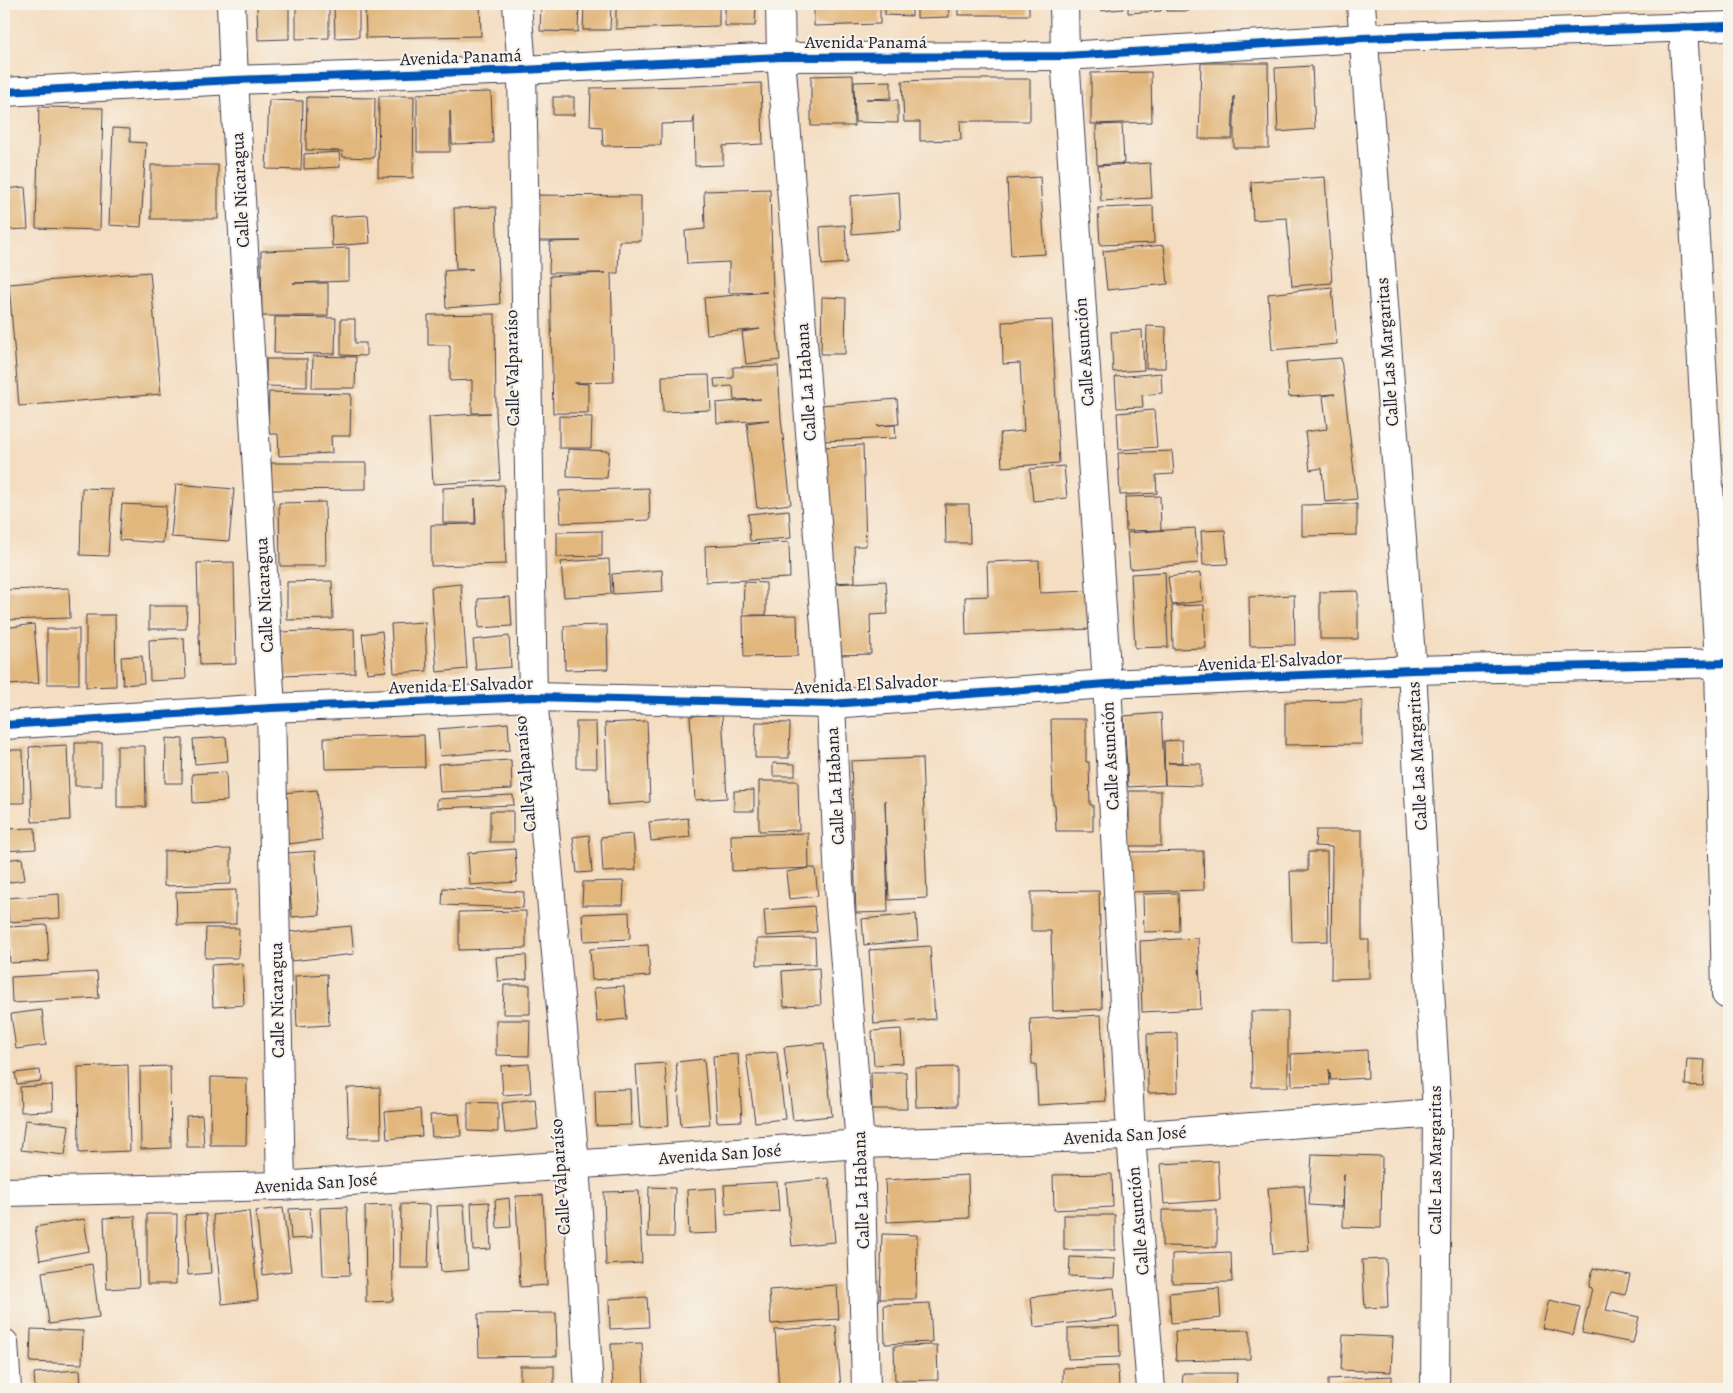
<svg xmlns="http://www.w3.org/2000/svg" width="1733" height="1393" viewBox="0 0 1733 1393" font-family="Alegreya,serif">
  <style>
    .building { fill: #e2b77e }
    .lines { fill: none; stroke-linecap: round; stroke-linejoin: round }
    .street-casing { stroke: #423e4f; stroke-width: 30 }
    .street { stroke: #fff; stroke-width: 28 }
    .cycleway-casing { stroke: #f7f3e8; stroke-width: 11 }
    .cycleway { stroke: #0057b8; stroke-width: 8 }
    .labels { text-anchor: middle; stroke-width: 4; stroke-linejoin: round; paint-order: stroke }
    .street-label { font-size: 18px; fill: #22223b; stroke: #f7f3e8 }
  </style>
  <rect width="100%" height="100%" fill="#f7f3e8"/>
  <filter id="ink" filterUnits="userSpaceOnUse"><feTurbulence type="fractalNoise" baseFrequency=".02" numOctaves="2"/><feDisplacementMap in="SourceGraphic" scale="10" xChannelSelector="R" yChannelSelector="G"/><feConvolveMatrix kernelMatrix="1 2 1 2 8 2 1 2 1" color-interpolation-filters="sRGB"/></filter>
  <filter id="wash" filterUnits="userSpaceOnUse"><feTurbulence type="fractalNoise" baseFrequency=".0096" numOctaves="4" result="noise"/><feDisplacementMap in="SourceGraphic" scale="20" xChannelSelector="R" yChannelSelector="G"/><feGaussianBlur stdDeviation="1.12" result="paint"/><feColorMatrix in="noise" values="0 0 0 0 0 0 0 0 0 0 0 0 0 0 0 0 0 1.4 0 .05"/><feComposite in="paint" operator="in"/></filter>
  <g filter="url(#wash)">
    <rect width="100%" height="100%" fill="#f4ddc1"/>
    <g id="blocks">
      <g class="building">
        <polygon points="257,4 289,4 289,39 258,40"/>
        <polygon points="296,4 329,4 329,38 296,39"/>
        <polygon points="334,4 359,4 359,37 335,38"/>
        <polygon points="365,4 480,4 481,36 366,38"/>
        <polygon points="541,4 579,4 578,32 540,31"/>
        <polygon points="584,4 611,4 610,30 583,30"/>
        <polygon points="616,4 719,4 719,26 616,29"/>
        <polygon points="725,4 756,4 755,26 725,26"/>
        <polygon points="814,4 880,4 880,24 814,26"/>
        <polygon points="885,4 912,4 912,16 885,15"/>
        <polygon points="917,4 948,4 949,17 917,18"/>
        <rect x="958" y="4" width="71" height="11"/>
        <polygon points="1100,4 1123,4 1123,9 1100,11"/>
        <polygon points="1128,4 1161,4 1161,11 1128,13"/>
        <polygon points="1167,4 1188,4 1189,11 1167,11"/>
        <polygon points="1201,63 1268,63 1269,148 1234,148 1234,96 1232,139 1199,139"/>
        <polygon points="1312,66 1315,129 1278,132 1275,68"/>
        <polygon points="1151,72 1152,122 1091,124 1091,73"/>
        <polygon points="853,75 854,126 811,126 811,76"/>
        <polygon points="960,79 1030,79 1030,121 960,121 961,140 920,141 920,122 904,122 902,81"/>
        <polygon points="891,81 891,98 866,99 898,100 898,123 855,122 854,82"/>
        <polygon points="761,83 763,144 723,146 723,165 695,166 694,115 693,123 661,124 661,145 603,146 602,127 590,126 591,88 693,86"/>
        <polygon points="491,92 493,143 452,144 450,111 450,152 417,152 417,94"/>
        <polygon points="379,96 414,96 413,178 378,177"/>
        <polygon points="307,97 375,98 374,158 343,157 342,151 306,150"/>
        <rect x="553" y="97" width="21" height="18"/>
        <polygon points="269,100 303,101 301,170 266,169"/>
        <polygon points="39,107 103,108 100,230 36,228"/>
        <polygon points="1122,124 1124,163 1097,165 1096,125"/>
        <polygon points="113,128 130,129 130,142 146,143 141,227 109,225"/>
        <polygon points="339,152 340,167 304,169 304,154"/>
        <polygon points="1150,163 1152,198 1101,201 1098,166"/>
        <rect x="151" y="165" width="67" height="54"/>
        <polygon points="1040,177 1045,254 1011,256 1007,179"/>
        <polygon points="1325,177 1332,283 1292,286 1287,218 1253,220 1251,182"/>
        <polygon points="25,187 28,229 4,230 4,189"/>
        <polygon points="770,189 773,291 780,360 746,364 742,332 760,329 707,334 704,298 767,292 729,293 729,262 687,264 685,231 705,229 704,191"/>
        <polygon points="899,192 901,230 852,234 850,196"/>
        <polygon points="527,195 641,196 641,241 619,241 618,273 611,273 614,382 574,383 588,384 588,413 553,413 550,276 605,273 549,273 550,242 581,241 526,241"/>
        <polygon points="1153,206 1154,243 1100,245 1098,208"/>
        <polygon points="496,207 500,304 446,308 444,271 473,269 456,269 454,208"/>
        <polygon points="368,215 370,243 332,246 331,217"/>
        <polygon points="845,225 847,263 822,265 820,227"/>
        <polygon points="1164,245 1168,284 1107,290 1103,251"/>
        <polygon points="349,248 349,281 293,283 328,283 328,316 262,316 261,251"/>
        <polygon points="150,272 161,394 19,406 9,284"/>
        <polygon points="1332,287 1337,344 1272,350 1268,294"/>
        <polygon points="822,297 846,298 845,354 821,354"/>
        <polygon points="495,314 496,413 500,480 433,484 429,417 490,413 472,413 472,380 450,381 450,345 428,345 428,315"/>
        <polygon points="275,317 336,318 335,354 274,353"/>
        <polygon points="341,319 355,319 355,343 366,343 366,356 341,355"/>
        <polygon points="1052,320 1059,463 1002,467 1000,433 1024,431 1020,363 1003,364 1002,322"/>
        <polygon points="1147,326 1166,327 1165,368 1146,368"/>
        <polygon points="1142,330 1144,370 1113,372 1111,332"/>
        <polygon points="313,356 356,357 355,388 312,388"/>
        <polygon points="1341,358 1357,499 1325,502 1322,468 1310,470 1305,432 1327,429 1323,396 1335,394 1289,397 1286,362"/>
        <polygon points="266,359 307,359 307,387 266,386"/>
        <polygon points="778,366 781,419 791,504 757,508 747,423 769,420 717,423 716,403 761,399 734,400 733,386 715,387 714,379 733,378 733,367"/>
        <polygon points="1161,373 1162,393 1142,395 1143,407 1117,408 1115,377"/>
        <polygon points="709,375 711,410 663,412 662,376"/>
        <polygon points="269,392 351,394 350,436 331,436 332,453 279,456 278,434 268,434"/>
        <polygon points="897,399 899,424 877,426 895,425 896,438 823,441 821,405"/>
        <polygon points="1154,410 1157,447 1119,450 1117,413"/>
        <polygon points="559,416 592,417 591,448 559,448"/>
        <polygon points="863,445 866,546 854,546 855,582 828,583 824,447"/>
        <polygon points="568,449 609,451 607,478 567,477"/>
        <polygon points="1172,451 1174,474 1156,475 1157,493 1120,495 1118,453"/>
        <polygon points="271,463 366,463 366,489 271,490"/>
        <polygon points="1064,466 1067,498 1033,501 1030,469"/>
        <polygon points="176,484 234,489 229,541 171,537"/>
        <polygon points="504,485 506,564 431,566 431,525 476,524 475,498 475,523 443,523 443,488"/>
        <polygon points="82,488 112,489 108,556 80,555"/>
        <polygon points="649,488 650,520 561,523 559,491"/>
        <polygon points="1160,496 1161,530 1126,531 1125,497"/>
        <polygon points="325,502 326,566 280,566 279,503"/>
        <polygon points="122,504 166,506 163,543 119,540"/>
        <polygon points="945,504 969,504 970,543 946,543"/>
        <polygon points="1357,504 1357,535 1302,536 1302,505"/>
        <polygon points="789,510 791,538 750,541 748,514"/>
        <polygon points="1195,528 1198,563 1130,569 1127,533"/>
        <polygon points="1225,530 1228,564 1203,565 1201,531"/>
        <polygon points="602,531 602,556 557,557 557,532"/>
        <polygon points="789,542 790,578 706,582 705,546"/>
        <polygon points="609,559 611,594 564,597 561,562"/>
        <polygon points="1039,560 1040,593 1089,591 1091,629 966,635 965,597 988,596 987,562"/>
        <polygon points="234,562 236,664 200,665 197,563"/>
        <polygon points="662,570 663,591 613,594 612,574"/>
        <polygon points="1165,572 1168,647 1135,648 1131,574"/>
        <polygon points="1200,573 1203,601 1172,605 1168,577"/>
        <polygon points="332,581 333,619 287,620 287,582"/>
        <polygon points="886,581 888,614 870,615 871,654 837,655 834,584"/>
        <polygon points="744,582 766,583 766,615 743,615"/>
        <polygon points="461,584 467,669 437,672 431,587"/>
        <polygon points="69,588 70,618 4,620 4,590"/>
        <polygon points="1358,591 1358,639 1320,639 1320,592"/>
        <polygon points="1294,595 1295,645 1250,646 1249,597"/>
        <polygon points="510,597 512,626 479,628 478,599"/>
        <polygon points="1204,605 1206,648 1173,649 1172,606"/>
        <polygon points="149,606 187,606 186,629 149,629"/>
        <polygon points="86,615 115,615 116,686 86,687"/>
        <polygon points="797,615 798,656 744,657 743,616"/>
        <polygon points="425,622 427,671 394,673 391,624"/>
        <polygon points="34,624 39,683 8,685 4,628"/>
        <polygon points="607,625 608,669 565,670 564,626"/>
        <rect x="47" y="629" width="32" height="55"/>
        <polygon points="354,629 355,673 283,676 281,632"/>
        <polygon points="382,631 386,671 367,673 362,634"/>
        <polygon points="509,636 511,667 476,670 473,640"/>
        <polygon points="184,638 186,679 150,681 149,640"/>
        <polygon points="142,656 144,683 123,685 121,657"/>
        <polygon points="1362,701 1362,744 1285,745 1285,702"/>
        <polygon points="1161,713 1165,785 1128,787 1124,716"/>
        <polygon points="722,714 727,798 695,800 690,716"/>
        <polygon points="1051,719 1086,719 1086,762 1089,762 1090,805 1093,805 1093,831 1056,831 1055,805 1053,805"/>
        <polygon points="647,721 650,802 608,805 605,723"/>
        <polygon points="576,722 596,722 597,768 576,768"/>
        <polygon points="756,722 790,723 789,758 755,758"/>
        <polygon points="508,723 510,750 440,756 438,729"/>
        <polygon points="424,735 425,767 325,769 324,738"/>
        <polygon points="226,737 228,761 195,764 193,739"/>
        <polygon points="166,738 183,739 182,783 165,783"/>
        <polygon points="1182,740 1183,762 1168,763 1201,764 1201,786 1165,785 1164,741"/>
        <rect x="75" y="743" width="27" height="43"/>
        <polygon points="67,745 70,820 32,822 29,747"/>
        <polygon points="117,746 145,746 146,807 117,807"/>
        <polygon points="4,750 23,750 24,803 4,803"/>
        <polygon points="922,758 927,898 889,900 885,800 888,912 856,913 851,761"/>
        <polygon points="511,760 512,789 440,792 438,764"/>
        <polygon points="773,763 795,764 795,776 773,776"/>
        <polygon points="226,772 227,801 193,803 192,774"/>
        <polygon points="759,781 798,781 799,830 759,831"/>
        <polygon points="317,790 322,840 288,844 283,793"/>
        <polygon points="754,790 754,811 734,811 734,791"/>
        <rect x="1129" y="791" width="32" height="55"/>
        <polygon points="513,795 514,805 437,808 437,799"/>
        <rect x="490" y="811" width="23" height="31"/>
        <polygon points="688,818 690,837 651,841 649,822"/>
        <polygon points="35,828 36,849 4,851 4,829"/>
        <polygon points="1316,830 1362,830 1362,940 1369,940 1369,978 1331,979 1332,847 1315,846"/>
        <polygon points="808,833 809,868 732,871 731,835"/>
        <polygon points="633,834 636,870 603,872 601,837"/>
        <polygon points="589,835 592,872 577,873 573,837"/>
        <polygon points="231,849 231,884 164,886 164,851"/>
        <polygon points="515,849 517,882 470,885 468,853"/>
        <polygon points="315,851 320,915 292,917 287,853"/>
        <polygon points="1203,851 1204,890 1131,892 1130,852"/>
        <polygon points="1308,852 1327,852 1328,941 1292,942 1290,871 1308,871"/>
        <polygon points="22,858 25,880 4,883 4,860"/>
        <polygon points="810,868 815,868 818,896 789,899 786,872"/>
        <polygon points="624,881 623,905 582,905 583,882"/>
        <polygon points="443,888 524,892 523,908 442,905"/>
        <polygon points="236,890 236,924 177,925 176,892"/>
        <polygon points="1099,891 1102,1009 1053,1011 1051,931 1031,931 1031,892"/>
        <polygon points="1178,893 1179,931 1144,932 1143,894"/>
        <polygon points="59,894 60,918 9,922 7,898"/>
        <polygon points="814,906 817,932 766,936 764,910"/>
        <polygon points="526,911 526,948 459,950 459,912"/>
        <polygon points="629,912 630,939 584,941 582,914"/>
        <polygon points="916,914 918,940 864,945 862,919"/>
        <polygon points="47,925 49,961 10,963 8,927"/>
        <polygon points="351,926 354,954 291,961 288,932"/>
        <polygon points="206,928 239,928 238,958 205,958"/>
        <polygon points="815,938 816,964 757,965 757,939"/>
        <polygon points="1198,938 1201,1009 1142,1012 1140,941"/>
        <polygon points="648,945 650,976 592,980 590,949"/>
        <polygon points="930,946 935,1019 874,1024 869,950"/>
        <polygon points="526,955 527,979 498,981 496,957"/>
        <polygon points="242,963 244,1005 213,1007 211,965"/>
        <polygon points="819,968 821,1005 784,1007 782,971"/>
        <polygon points="97,972 99,998 12,1003 11,977"/>
        <polygon points="327,974 329,1025 297,1027 295,976"/>
        <polygon points="504,985 530,985 530,1014 503,1014"/>
        <polygon points="624,986 627,1019 597,1022 594,988"/>
        <polygon points="42,1010 46,1045 16,1049 11,1014"/>
        <polygon points="1251,1011 1288,1011 1288,1087 1252,1087"/>
        <polygon points="1101,1015 1106,1101 1038,1105 1036,1064 1032,1064 1030,1019"/>
        <polygon points="496,1020 530,1020 529,1056 496,1055"/>
        <polygon points="901,1029 903,1063 874,1065 872,1031"/>
        <polygon points="1177,1033 1178,1092 1148,1093 1147,1034"/>
        <polygon points="824,1043 832,1116 793,1120 784,1047"/>
        <polygon points="1367,1050 1368,1078 1331,1080 1329,1069 1330,1085 1292,1086 1291,1054"/>
        <polygon points="777,1052 785,1119 755,1122 746,1055"/>
        <polygon points="738,1054 742,1121 717,1122 713,1056"/>
        <polygon points="704,1059 710,1124 681,1126 676,1062"/>
        <polygon points="1687,1059 1705,1060 1703,1086 1685,1085"/>
        <polygon points="665,1063 669,1126 640,1128 636,1065"/>
        <polygon points="529,1064 531,1093 503,1095 501,1066"/>
        <polygon points="128,1065 130,1151 79,1153 78,1067"/>
        <polygon points="170,1066 171,1148 141,1149 140,1067"/>
        <polygon points="957,1067 957,1106 916,1107 915,1068"/>
        <polygon points="40,1070 41,1081 17,1084 15,1073"/>
        <polygon points="871,1072 906,1072 907,1109 872,1109"/>
        <polygon points="211,1077 247,1078 246,1145 210,1145"/>
        <polygon points="52,1085 53,1111 21,1112 20,1087"/>
        <polygon points="380,1087 381,1138 349,1138 347,1088"/>
        <polygon points="630,1089 631,1125 596,1126 595,1090"/>
        <polygon points="535,1099 538,1129 505,1133 502,1103"/>
        <polygon points="468,1102 498,1103 498,1132 468,1131"/>
        <polygon points="420,1109 422,1136 387,1139 385,1112"/>
        <polygon points="459,1114 461,1136 432,1137 430,1115"/>
        <polygon points="202,1115 204,1147 187,1147 186,1116"/>
        <polygon points="25,1120 69,1125 65,1155 21,1150"/>
        <polygon points="1312,1154 1382,1156 1381,1228 1343,1227 1344,1174 1342,1207 1309,1205"/>
        <polygon points="1218,1161 1220,1200 1164,1204 1161,1164"/>
        <polygon points="1112,1174 1113,1207 1054,1210 1053,1175"/>
        <polygon points="968,1175 969,1218 887,1222 885,1180"/>
        <polygon points="829,1178 835,1242 792,1246 786,1183"/>
        <polygon points="777,1182 779,1211 726,1215 724,1185"/>
        <polygon points="1304,1185 1309,1251 1273,1254 1268,1188"/>
        <polygon points="649,1187 675,1188 674,1237 648,1237"/>
        <polygon points="716,1188 718,1233 689,1234 687,1190"/>
        <polygon points="639,1191 642,1263 606,1265 604,1192"/>
        <polygon points="543,1195 547,1285 520,1287 516,1196"/>
        <polygon points="509,1198 511,1227 497,1228 495,1200"/>
        <polygon points="489,1202 491,1249 473,1250 471,1203"/>
        <polygon points="401,1204 430,1205 428,1268 400,1268"/>
        <polygon points="392,1205 393,1301 366,1302 365,1206"/>
        <polygon points="464,1205 468,1270 441,1272 437,1206"/>
        <polygon points="347,1207 350,1275 323,1276 320,1208"/>
        <polygon points="283,1208 291,1271 263,1275 256,1211"/>
        <polygon points="310,1208 312,1238 291,1239 289,1209"/>
        <polygon points="1162,1210 1217,1210 1217,1247 1162,1246"/>
        <polygon points="249,1211 258,1300 222,1304 213,1215"/>
        <polygon points="147,1214 177,1214 176,1284 147,1284"/>
        <polygon points="206,1214 211,1273 188,1275 185,1215"/>
        <rect x="1064" y="1215" width="51" height="35"/>
        <polygon points="135,1216 139,1287 107,1289 104,1218"/>
        <polygon points="84,1219 89,1251 40,1260 35,1227"/>
        <polygon points="882,1234 917,1235 916,1299 880,1299"/>
        <polygon points="1231,1252 1232,1282 1172,1283 1172,1254"/>
        <polygon points="1070,1257 1115,1259 1114,1278 1069,1276"/>
        <polygon points="1386,1259 1388,1307 1365,1308 1362,1260"/>
        <polygon points="92,1264 99,1317 49,1324 42,1272"/>
        <polygon points="1593,1268 1630,1275 1625,1295 1611,1292 1606,1310 1639,1317 1633,1343 1582,1333 1592,1288 1589,1287"/>
        <polygon points="837,1285 839,1319 771,1324 769,1290"/>
        <polygon points="1114,1288 1117,1318 1034,1327 1031,1297"/>
        <polygon points="1219,1288 1221,1318 1171,1323 1169,1293"/>
        <polygon points="647,1297 649,1327 610,1329 609,1299"/>
        <polygon points="1549,1300 1580,1307 1573,1335 1542,1328"/>
        <polygon points="930,1303 932,1342 885,1344 884,1305"/>
        <polygon points="556,1313 557,1356 479,1357 478,1314"/>
        <polygon points="836,1326 841,1389 779,1389 775,1330"/>
        <polygon points="1119,1326 1120,1357 1068,1359 1068,1328"/>
        <polygon points="31,1329 83,1331 82,1364 30,1362"/>
        <polygon points="1250,1330 1250,1359 1176,1361 1175,1331"/>
        <polygon points="1343,1335 1393,1337 1391,1372 1341,1370"/>
        <polygon points="642,1343 644,1389 613,1389 611,1344"/>
        <polygon points="937,1345 938,1380 895,1381 894,1346"/>
        <rect x="520" y="1366" width="34" height="23"/>
        <polygon points="1118,1366 1119,1389 1063,1389 1063,1368"/>
        <polygon points="80,1370 81,1389 35,1389 34,1373"/>
        <polygon points="1183,1373 1237,1373 1236,1389 1182,1389"/>
        <polygon points="1392,1376 1392,1389 1328,1389 1328,1379"/>
      </g>
    </g>
  </g>
  <g filter="url(#ink)">
    <use href="#blocks" fill-opacity="0" stroke="#423e4f" stroke-width="1"/>
    <g class="lines">
      <defs>
        <g id="street">
          <polyline points="231,4 234,80 271,708 281,1186"/>
          <polyline points="517,4 522,70 533,697 575,1164 589,1389"/>
          <polyline points="780,4 781,57 831,704 840,904 860,1144 866,1389"/>
          <polyline points="1064,4 1065,56 1107,684 1131,1136 1151,1389"/>
          <polyline points="1361,4 1412,670 1437,1113 1435,1389"/>
          <polyline points="1683,27 1719,663 1726,994"/>
          <polyline points="4,92 234,80 522,70 781,57 1065,56 1363,38 1729,26"/>
          <polyline points="4,725 271,708 533,697 831,704 1107,684 1412,670 1729,663"/>
          <polyline points="4,1192 281,1186 860,1144 1131,1136 1437,1113"/>
          <polyline points="4,1343 7,1389"/>
        </g>
      </defs>
      <use href="#street" class="street-casing"/>
      <use href="#street" class="street"/>
      <defs>
        <g id="cycleway">
          <polyline points="4,92 234,80 522,70 781,57 1065,56 1363,38 1729,26"/>
          <polyline points="4,725 271,708 533,697 831,704 1107,684 1412,670 1729,663"/>
        </g>
      </defs>
      <use href="#cycleway" class="cycleway-casing"/>
      <use href="#cycleway" class="cycleway"/>
    </g>
  </g>
  <g class="labels">
    <g class="street-label">
      <text x="866" y="48">Avenida Panamá</text>
      <text transform="translate(461 57) rotate(-2)" y="6">Avenida Panamá</text>
      <text transform="translate(240 190) rotate(-93)" y="6">Calle Nicaragua</text>
      <text transform="translate(1084 352) rotate(-94)" y="6">Calle Asunción</text>
      <text transform="translate(1387 352) rotate(-94)" y="6">Calle Las Margaritas</text>
      <text transform="translate(512 368) rotate(-91)" y="6">Calle Valparaíso</text>
      <text transform="translate(806 382) rotate(-94)" y="6">Calle La Habana</text>
      <text transform="translate(264 595) rotate(-93)" y="6">Calle Nicaragua</text>
      <text transform="translate(1270 661) rotate(-3)" y="6">Avenida El Salvador</text>
      <text transform="translate(866 684) rotate(-3)" y="6">Avenida El Salvador</text>
      <text transform="translate(461 685) rotate(-2)" y="6">Avenida El Salvador</text>
      <text transform="translate(1110 756) rotate(-93)" y="6">Calle Asunción</text>
      <text transform="translate(1417 756) rotate(-93)" y="6">Calle Las Margaritas</text>
      <text transform="translate(525 774) rotate(-95)" y="6">Calle Valparaíso</text>
      <text transform="translate(835 786) rotate(-93)" y="6">Calle La Habana</text>
      <text transform="translate(277 1000) rotate(-91)" y="6">Calle Nicaragua</text>
      <text transform="translate(1125 1135) rotate(-3)" y="6">Avenida San José</text>
      <text transform="translate(720 1154) rotate(-4)" y="6">Avenida San José</text>
      <text transform="translate(1435 1160) rotate(-90)" y="6">Calle Las Margaritas</text>
      <text transform="translate(560 1177) rotate(-94)" y="6">Calle Valparaíso</text>
      <text transform="translate(316 1183) rotate(-4)" y="6">Avenida San José</text>
      <text transform="translate(861 1190) rotate(-92)" y="6">Calle La Habana</text>
      <text transform="translate(1138 1221) rotate(-95)" y="6">Calle Asunción</text>
    </g>
  </g>
  <rect width="1733" height="1393" fill="none" stroke="#f7f3e8" stroke-width="20"/>
</svg>
